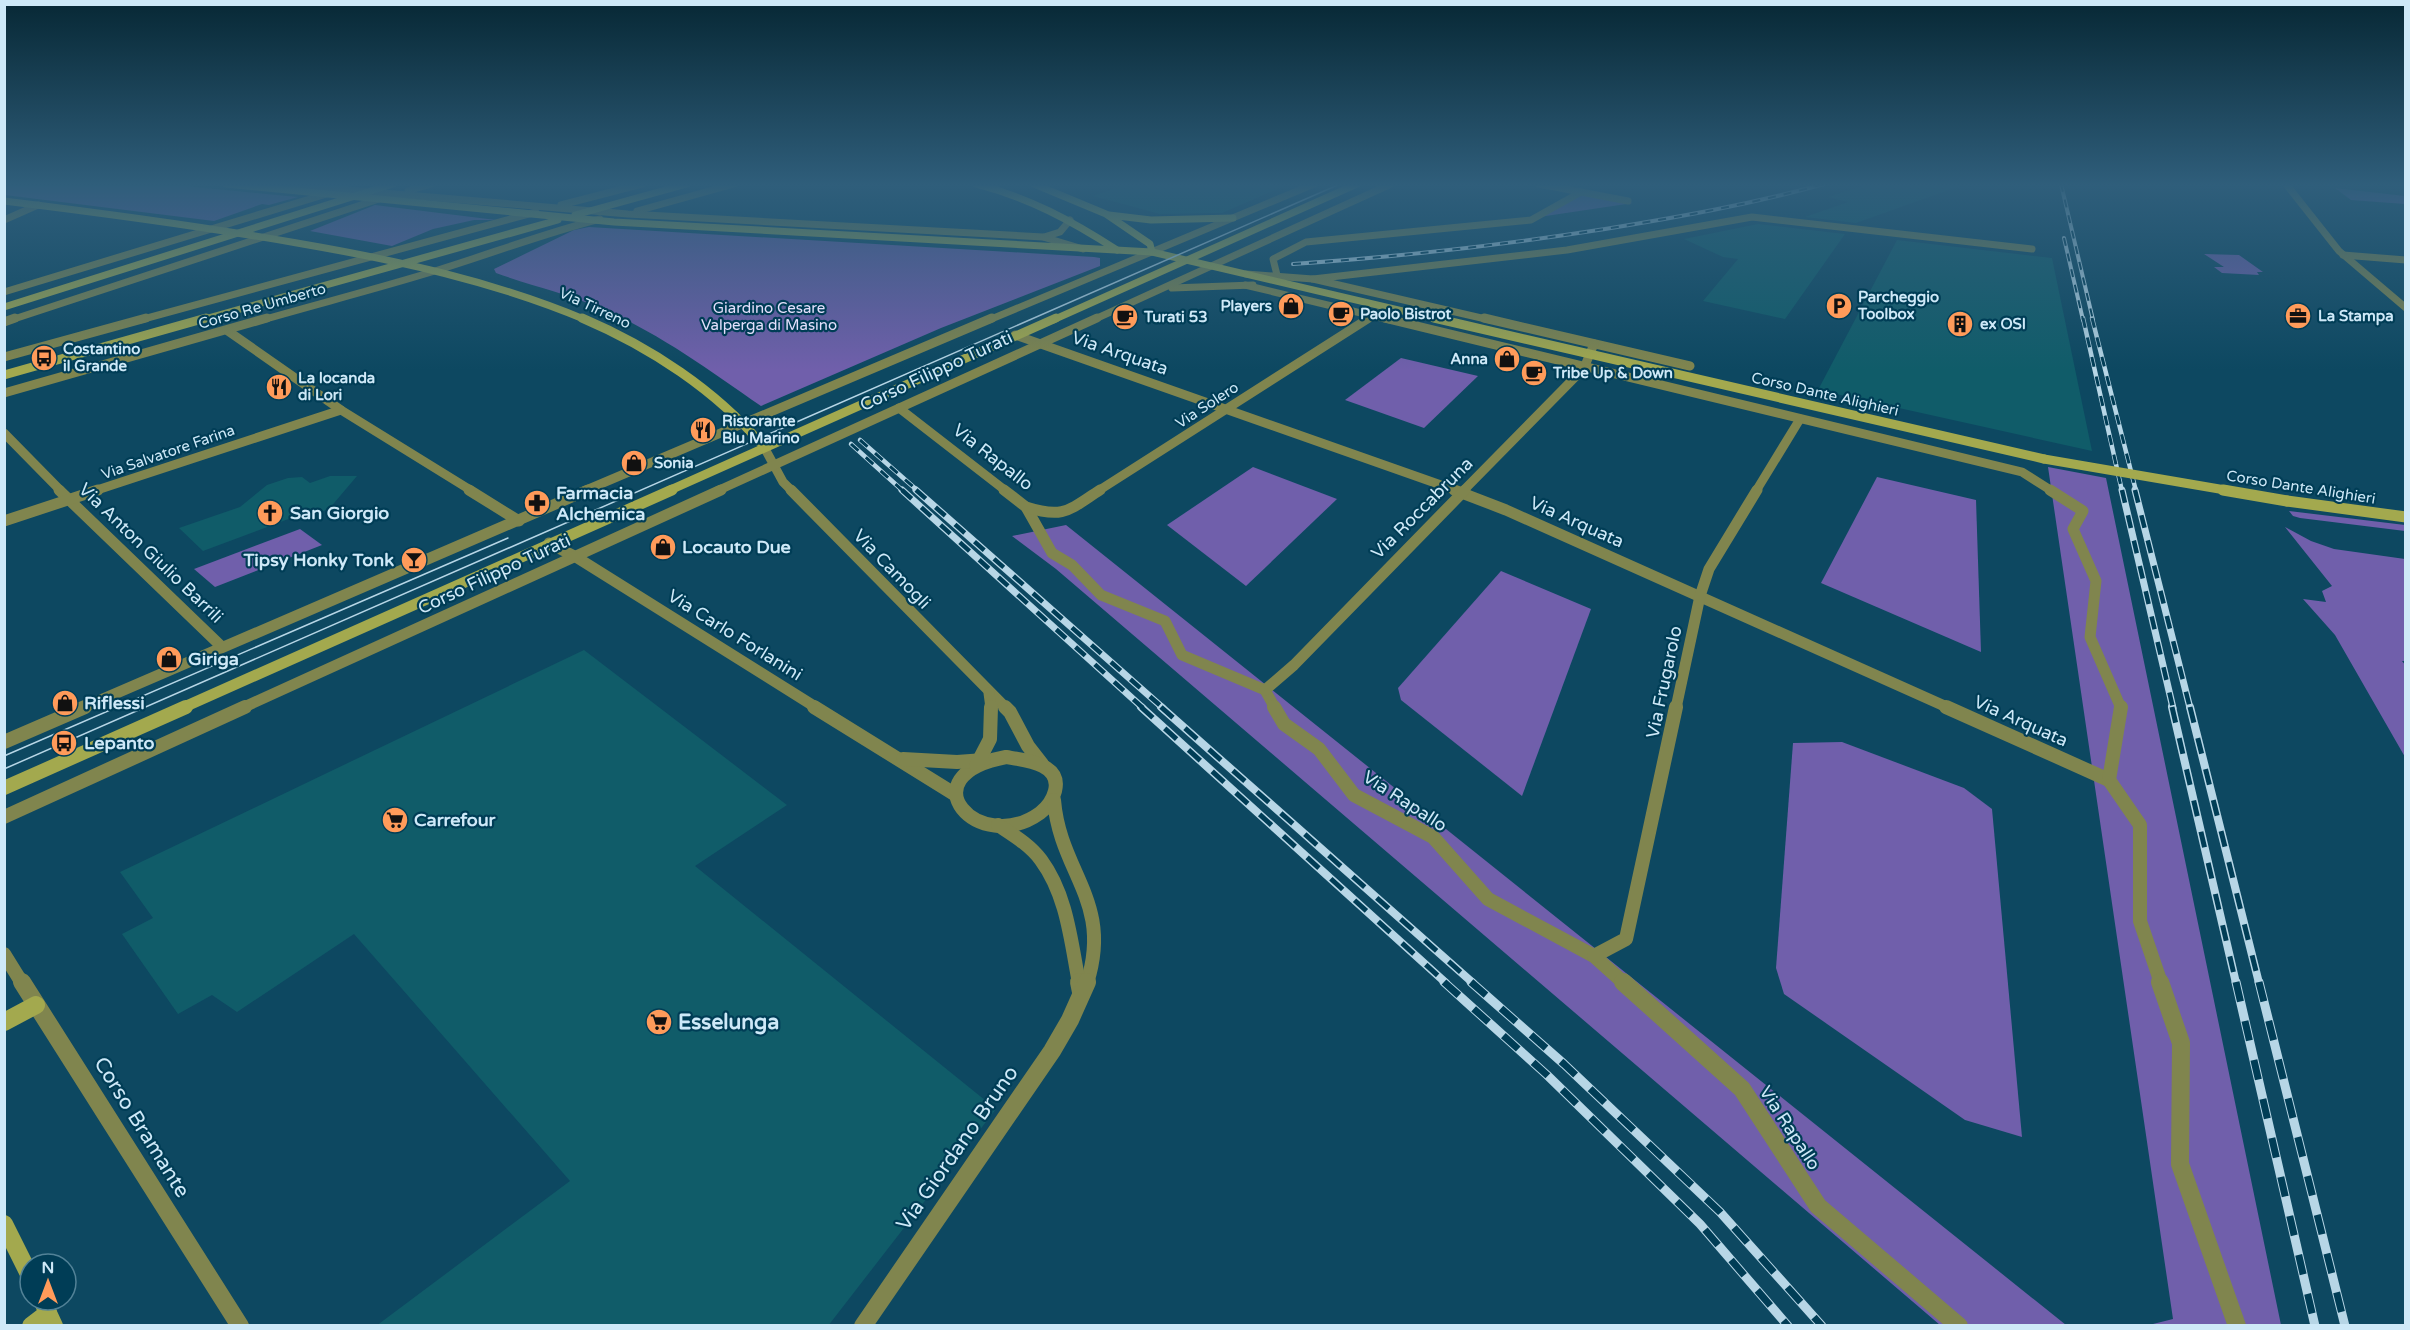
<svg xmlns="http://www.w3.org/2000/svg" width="2410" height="1330" viewBox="0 0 2410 1330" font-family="'Varela Round',sans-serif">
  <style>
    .green { fill: #705fab }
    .building { fill: #105c69 }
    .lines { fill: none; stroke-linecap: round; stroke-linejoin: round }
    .street-far4 { stroke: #80854e; stroke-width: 7 }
    .street-far3 { stroke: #80854e; stroke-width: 9 }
    .street-far2 { stroke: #80854e; stroke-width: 11 }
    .street-far1 { stroke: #80854e; stroke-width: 14 }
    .street { stroke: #80854e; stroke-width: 18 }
    .secondary-far4 { stroke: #a3a94e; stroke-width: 7 }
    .secondary-far3 { stroke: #a3a94e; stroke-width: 9 }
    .secondary-far2 { stroke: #a3a94e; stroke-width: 11 }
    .secondary-far1 { stroke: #a3a94e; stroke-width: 14 }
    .secondary { stroke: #a3a94e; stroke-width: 18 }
    .tram { stroke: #b7d6e6; stroke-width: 1.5 }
    .rail-far4-casing { stroke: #b7d6e6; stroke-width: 4 }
    .rail-far3-casing { stroke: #b7d6e6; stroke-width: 4.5 }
    .rail-far2-casing { stroke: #b7d6e6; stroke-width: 7 }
    .rail-far1-casing { stroke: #b7d6e6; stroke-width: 8 }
    .rail-casing { stroke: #b7d6e6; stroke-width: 9 }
    .rail-far4 { stroke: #003d56; stroke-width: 2; stroke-dasharray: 8; stroke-linecap: butt }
    .rail-far3 { stroke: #003d56; stroke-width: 3; stroke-dasharray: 10; stroke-linecap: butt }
    .rail-far2 { stroke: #003d56; stroke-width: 4.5; stroke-dasharray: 13; stroke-linecap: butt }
    .rail-far1 { stroke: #003d56; stroke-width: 5; stroke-dasharray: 16; stroke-linecap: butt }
    .rail { stroke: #003d56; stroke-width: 7; stroke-dasharray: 20; stroke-linecap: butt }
    .secondary-bridge-far1 { stroke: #a3a94e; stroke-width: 9 }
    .secondary-bridge { stroke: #a3a94e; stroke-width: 11 }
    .labels { text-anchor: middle; stroke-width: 4.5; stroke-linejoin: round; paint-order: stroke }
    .far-poi-label { font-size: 15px; font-weight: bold; fill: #cee9f8; stroke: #003d56; text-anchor: start }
    .far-street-label { font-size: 15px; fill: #cee9f8; stroke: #003d56 }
    .far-park-label { font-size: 15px; fill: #e4e0fd; stroke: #003d56 }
    .street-label { font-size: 18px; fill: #cee9f8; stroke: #003d56 }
    .poi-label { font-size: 18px; font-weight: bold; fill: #cee9f8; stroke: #003d56; text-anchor: start }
    .near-poi-label { font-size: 21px; font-weight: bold; fill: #cee9f8; stroke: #003d56; text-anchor: start }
    .near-street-label { font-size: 21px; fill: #cee9f8; stroke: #003d56 }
  </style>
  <rect width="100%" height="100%" fill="#0d4861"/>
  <g class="green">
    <polygon points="5,184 165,184 298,197 269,205 262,204 214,221 5,195"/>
    <polygon points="2335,188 2405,196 2405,204 2351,200"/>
    <polygon points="1582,193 1633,203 1539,217"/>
    <polygon points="375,205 496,220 474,220 433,229 392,246 310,231"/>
    <path d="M589 227 1094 257 1100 258V266L941 328 761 406C710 371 662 335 605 310 569 294 532 286 496 273L494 269 574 230Z"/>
    <polygon points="2204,254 2239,255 2263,272 2257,272 2259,275 2222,273 2214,267 2224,267"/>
    <polygon points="1401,358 1478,376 1424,428 1345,400"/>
    <polygon points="1253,467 1337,499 1246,586 1167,525"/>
    <polygon points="2048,467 2106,478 2281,1325 2149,1325 2173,1319"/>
    <polygon points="1877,477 1976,500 1981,652 1821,583"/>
    <polygon points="2289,511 2405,525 2405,531 2300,518 2293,516"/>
    <polygon points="1066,525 2066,1325 1940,1325 1056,569 1012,536"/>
    <polygon points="2285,527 2311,541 2334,549 2405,559 2406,661 2402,661 2406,666 2405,757 2335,635 2303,599 2326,602 2322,591 2332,586"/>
    <polygon points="300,529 322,545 215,587 194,569"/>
    <polygon points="1501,571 1591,609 1522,796 1401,700 1398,688"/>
    <polygon points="1842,742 1964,788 1992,809 2022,1137 1965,1120 1784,994 1776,968 1793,743"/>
  </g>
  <g class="building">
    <polygon points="1127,184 1289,184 1222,213 1160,214 1093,196"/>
    <polygon points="1868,184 1960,184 1960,186 1856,223 1805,217 1848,202 1828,197"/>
    <polygon points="1758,224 1845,234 1785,319 1703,301 1738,259 1723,257 1684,239"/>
    <polygon points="1897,240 2052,258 2092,451 1818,390"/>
    <polygon points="330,476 357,476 329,509 307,517 291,518 203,551 179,528 240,507 267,485 288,478 302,477 310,483"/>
    <polygon points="584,650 787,805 695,866 996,1109 828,1326 376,1326 570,1181 354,934 237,1012 212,995 178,1014 122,934 153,918 120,872"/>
  </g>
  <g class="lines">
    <g class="street-far4">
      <polyline points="278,184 628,214 1043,237 1083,249"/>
      <polyline points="1539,184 1628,201"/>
      <polyline points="2286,184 2339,251 2406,308"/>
      <polyline points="408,191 431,184"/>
      <polyline points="561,205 642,184"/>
      <polyline points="637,211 734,184"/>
      <polyline points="4,220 38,205"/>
      <polyline points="1044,237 1060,232 1070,220"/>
      <polyline points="2343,255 2406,260"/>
      <polyline points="1246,274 1313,279 1490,320"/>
      <polyline points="1277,275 1273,259 1306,242 1531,220 1581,192"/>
      <polyline points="1313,279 1567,250 1752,217 2032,249"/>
      <polyline points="1245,285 1390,320"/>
      <polyline points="1172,288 1253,285"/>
      <polyline points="4,292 333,192"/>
      <polyline points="11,320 385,197"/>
      <polyline points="140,320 536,212"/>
      <path d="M262 320C321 303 380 288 438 270 493 253 545 233 600 219"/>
      <polyline points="989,320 1314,184"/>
      <polyline points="1093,320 1391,184"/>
      <polyline points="1366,320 1377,313"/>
    </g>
    <g class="street-far3">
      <polyline points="1384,318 2022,472 2052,491"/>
      <polyline points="1484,318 1690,366"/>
      <polyline points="4,322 15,318"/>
      <polyline points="228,331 341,410 472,491"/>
      <polyline points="1015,335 1458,491"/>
      <polyline points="4,357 146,318"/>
      <polyline points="4,393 267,318"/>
      <polyline points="899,408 1006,491"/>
      <polyline points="4,433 61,491"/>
      <polyline points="764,447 783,482 792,491"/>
      <polyline points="94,491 341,410"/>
      <polyline points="584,491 992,318"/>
      <polyline points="717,491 1097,318"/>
      <polyline points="1098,491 1369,318"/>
      <polyline points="1463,491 1584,368 1594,344"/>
      <polyline points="1756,491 1800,419"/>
    </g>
    <g class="street-far2">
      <polyline points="59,490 222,647"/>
      <polyline points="469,490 519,521"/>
      <polyline points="791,490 1006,708"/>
      <polyline points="1004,490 1026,507 1052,553 1072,565 1101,595 1165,621 1182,655 1265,690 1275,708"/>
      <polyline points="1454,490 1506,510 1949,708"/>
      <polyline points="2050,490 2083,511 2073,529 2096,581 2090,637 2121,708"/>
      <path d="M1026 507C1064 519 1069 510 1100 490"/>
      <polyline points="4,521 98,490"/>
      <polyline points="549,543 576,557 817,708"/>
      <polyline points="1265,690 1294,665 1465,490"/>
      <polyline points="989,693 991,708"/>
      <polyline points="82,708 588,490"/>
      <polyline points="242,708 721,490"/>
      <polyline points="1676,708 1700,596 1709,569 1757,490"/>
    </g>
    <g class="street-far1">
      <polyline points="814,707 956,795"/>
      <polyline points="1005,707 1010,712 1028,746 1042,764"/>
      <polyline points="1274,707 1284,724 1319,749 1354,795 1433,837 1488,899 1594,956 1624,983"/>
      <polyline points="1946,707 2109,780"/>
      <polyline points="2121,707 2109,780 2140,825 2140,921 2161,983"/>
      <polyline points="4,742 85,707"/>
      <path d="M1006 757C1024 760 1062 763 1055 791 1053 799 1048 807 1040 813 979 857 905 776 1006 757Z"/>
      <polyline points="903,759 957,762 984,760"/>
      <polyline points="976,766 990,739 991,707"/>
      <path d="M1054 800C1060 873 1113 901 1087 983"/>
      <polyline points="4,817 245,707"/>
      <path d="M998 825C1013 835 1030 845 1041 860 1067 895 1071 942 1079 983"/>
      <polyline points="4,954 22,983"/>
      <polyline points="1594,956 1626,939 1676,707"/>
    </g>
    <g class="street">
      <polyline points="22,982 240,1326"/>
      <polyline points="1079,982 1081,992"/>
      <polyline points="1623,982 1742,1089 1818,1206 1959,1326"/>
      <polyline points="2160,982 2181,1043 2180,1164 2237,1326"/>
      <polyline points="863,1326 1052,1051 1070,1020 1087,982"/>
    </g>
    <g class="secondary-far4">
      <polyline points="226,184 614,222 1152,252 1441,320"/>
      <path d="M976 184C1028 197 1072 221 1117 250"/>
      <polyline points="1034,184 1106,214 1150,244 1152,252"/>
      <path d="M4 201C102 213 200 226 297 243 396 260 493 281 586 320"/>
      <polyline points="575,215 687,184"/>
      <polyline points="1109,215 1151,220 1233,218"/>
      <polyline points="4,307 393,184"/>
      <polyline points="201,320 558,220"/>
      <polyline points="1053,320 1357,184"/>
    </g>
    <g class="secondary-far3">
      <path d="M582 318C650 347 716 390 764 447"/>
      <polyline points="1434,318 2044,459"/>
      <polyline points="4,375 206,318"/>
      <polyline points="668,491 1056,318"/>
    </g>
    <g class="secondary-far2">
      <polyline points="2287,501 2406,517"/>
      <polyline points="182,708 672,490"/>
    </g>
    <polyline class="secondary-far1" points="4,788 186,707"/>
    <g class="secondary">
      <polyline points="4,1022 36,1005"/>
      <polyline points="4,1224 30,1276"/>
      <polyline points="42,1300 54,1326"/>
      <polyline points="31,1326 48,1313"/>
    </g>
    <g class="tram">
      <polyline points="4,756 508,538"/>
      <polyline points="4,769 1340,184"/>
    </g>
    <defs>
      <g id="rail-far4">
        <polyline points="2061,184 2093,320"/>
        <polyline points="2064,238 2083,320"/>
        <path d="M1293 264C1398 257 1502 245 1605 229 1679 217 1752 204 1824 184"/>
      </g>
      <g id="rail-far3">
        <polyline points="2083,318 2122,491"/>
        <polyline points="2092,318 2136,491"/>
        <polyline points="860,440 918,491"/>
        <polyline points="851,444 903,491"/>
      </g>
      <g id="rail-far2">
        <polyline points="902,490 1143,708"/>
        <polyline points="916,490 1163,708"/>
        <polyline points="2122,490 2173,708"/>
        <polyline points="2135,490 2190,708"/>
      </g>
      <g id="rail-far1">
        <polyline points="1141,707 1446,983"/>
        <polyline points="1161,707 1473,983"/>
        <polyline points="2172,707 2236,983"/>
        <polyline points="2190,707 2259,983"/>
      </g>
      <g id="rail">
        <polyline points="1444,982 1547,1075 1700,1224 1788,1326"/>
        <polyline points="1471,982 1564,1064 1720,1212 1822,1326"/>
        <polyline points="2236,982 2315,1326"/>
        <polyline points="2259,982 2345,1326"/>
      </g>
    </defs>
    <use href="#rail-far4" class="rail-far4-casing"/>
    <use href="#rail-far3" class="rail-far3-casing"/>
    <use href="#rail-far2" class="rail-far2-casing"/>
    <use href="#rail-far1" class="rail-far1-casing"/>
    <use href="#rail" class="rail-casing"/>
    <use href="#rail-far4" class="rail-far4"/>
    <use href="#rail-far3" class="rail-far3"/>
    <use href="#rail-far2" class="rail-far2"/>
    <use href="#rail-far1" class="rail-far1"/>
    <use href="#rail" class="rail"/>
    <polyline class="secondary-bridge-far1" points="2044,459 2231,491"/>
    <polyline class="secondary-bridge" points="2223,490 2287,501"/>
  </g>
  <linearGradient id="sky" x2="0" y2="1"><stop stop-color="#072835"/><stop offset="0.5" stop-color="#2f5e7b"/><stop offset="1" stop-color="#2f5e7b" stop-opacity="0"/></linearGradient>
  <rect width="2410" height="370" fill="url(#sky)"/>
  <defs>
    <symbol id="shop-disc" viewBox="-11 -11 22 22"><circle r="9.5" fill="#ff9b5a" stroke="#003d56"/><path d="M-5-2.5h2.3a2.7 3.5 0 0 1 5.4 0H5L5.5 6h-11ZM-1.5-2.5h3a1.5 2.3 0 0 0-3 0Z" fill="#111"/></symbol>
    <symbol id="parking-disc" viewBox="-11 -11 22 22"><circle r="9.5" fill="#ff9b5a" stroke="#003d56"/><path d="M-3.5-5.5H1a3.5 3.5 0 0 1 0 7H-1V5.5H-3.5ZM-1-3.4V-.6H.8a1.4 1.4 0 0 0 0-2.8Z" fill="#111"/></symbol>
    <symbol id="cafe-disc" viewBox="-11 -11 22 22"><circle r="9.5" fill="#ff9b5a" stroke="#003d56"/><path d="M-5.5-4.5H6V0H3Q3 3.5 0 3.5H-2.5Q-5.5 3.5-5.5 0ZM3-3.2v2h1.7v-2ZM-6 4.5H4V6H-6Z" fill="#111"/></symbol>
    <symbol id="office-disc" viewBox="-11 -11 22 22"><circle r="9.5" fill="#ff9b5a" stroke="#003d56"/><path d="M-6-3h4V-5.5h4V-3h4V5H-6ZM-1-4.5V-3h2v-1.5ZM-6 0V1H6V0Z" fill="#111"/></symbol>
    <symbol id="building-disc" viewBox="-11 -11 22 22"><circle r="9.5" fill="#ff9b5a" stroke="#003d56"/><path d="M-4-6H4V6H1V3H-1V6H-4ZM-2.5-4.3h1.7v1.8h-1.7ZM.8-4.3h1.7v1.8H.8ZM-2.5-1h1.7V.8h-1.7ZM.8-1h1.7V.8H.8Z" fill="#111"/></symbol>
    <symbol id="bus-disc" viewBox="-11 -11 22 22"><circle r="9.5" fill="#ff9b5a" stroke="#003d56"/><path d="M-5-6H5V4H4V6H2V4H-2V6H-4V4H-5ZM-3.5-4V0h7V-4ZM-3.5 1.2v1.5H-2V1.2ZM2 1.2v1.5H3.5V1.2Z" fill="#111"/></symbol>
    <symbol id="restaurant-disc" viewBox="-11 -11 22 22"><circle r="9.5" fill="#ff9b5a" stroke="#003d56"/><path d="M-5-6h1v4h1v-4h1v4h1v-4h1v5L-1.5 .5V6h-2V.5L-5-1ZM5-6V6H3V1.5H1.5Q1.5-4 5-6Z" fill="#111"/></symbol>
    <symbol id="pharmacy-disc" viewBox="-11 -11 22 22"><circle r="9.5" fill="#ff9b5a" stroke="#003d56"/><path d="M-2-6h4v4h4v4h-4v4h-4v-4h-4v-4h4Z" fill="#111"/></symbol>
    <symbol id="church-disc" viewBox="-11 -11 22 22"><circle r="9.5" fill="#ff9b5a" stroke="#003d56"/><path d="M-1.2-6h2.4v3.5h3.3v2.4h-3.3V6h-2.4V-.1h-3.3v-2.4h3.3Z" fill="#111"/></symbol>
    <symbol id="bar-disc" viewBox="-11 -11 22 22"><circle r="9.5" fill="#ff9b5a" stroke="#003d56"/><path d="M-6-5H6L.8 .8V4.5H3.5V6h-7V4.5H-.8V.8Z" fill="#111"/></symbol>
    <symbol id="supermarket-disc" viewBox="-11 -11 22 22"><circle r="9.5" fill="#ff9b5a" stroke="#003d56"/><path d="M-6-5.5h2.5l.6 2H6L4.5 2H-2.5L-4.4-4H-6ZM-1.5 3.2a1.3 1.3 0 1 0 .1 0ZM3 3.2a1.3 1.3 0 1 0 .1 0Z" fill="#111"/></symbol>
  </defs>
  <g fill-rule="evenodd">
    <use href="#shop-disc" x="1276" y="291" width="30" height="30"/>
    <use href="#parking-disc" x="1824" y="291" width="30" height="30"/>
    <use href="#cafe-disc" x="1326" y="299" width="30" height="30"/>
    <use href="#office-disc" x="2283" y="301" width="30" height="30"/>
    <use href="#cafe-disc" x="1110" y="302" width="30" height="30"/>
    <use href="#building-disc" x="1945" y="309" width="30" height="30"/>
    <use href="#bus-disc" x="29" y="343" width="30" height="30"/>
    <use href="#shop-disc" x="1492" y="344" width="30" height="30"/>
    <use href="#cafe-disc" x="1519" y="358" width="30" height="30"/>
    <use href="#restaurant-disc" x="264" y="372" width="30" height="30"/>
    <use href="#restaurant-disc" x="688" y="415" width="30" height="30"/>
    <use href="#shop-disc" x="619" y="448" width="30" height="30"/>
    <use href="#pharmacy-disc" x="522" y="488" width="30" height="30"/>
    <use href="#church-disc" x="255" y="498" width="30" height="30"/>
    <use href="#shop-disc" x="648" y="532" width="30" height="30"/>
    <use href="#bar-disc" x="399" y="545" width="30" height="30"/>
    <use href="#shop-disc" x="154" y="644" width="30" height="30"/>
    <use href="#shop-disc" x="50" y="688" width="30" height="30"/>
    <use href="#bus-disc" x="49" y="728" width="30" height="30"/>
    <use href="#supermarket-disc" x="380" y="805" width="30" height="30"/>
    <use href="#supermarket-disc" x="644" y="1007" width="30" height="30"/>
  </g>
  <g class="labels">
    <g class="far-poi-label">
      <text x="1858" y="302">Parcheggio<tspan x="1858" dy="17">Toolbox</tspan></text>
      <text x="1272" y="311" text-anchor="end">Players</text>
      <text x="1360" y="319">Paolo Bistrot</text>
      <text x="2318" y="321">La Stampa</text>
      <text x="1144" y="322">Turati 53</text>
      <text x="1980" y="329">ex OSI</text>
      <text x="63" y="354">Costantino<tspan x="63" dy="17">il Grande</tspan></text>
      <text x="1488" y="364" text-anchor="end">Anna</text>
      <text x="1553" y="378">Tribe Up &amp; Down</text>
      <text x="298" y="383">La locanda<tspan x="298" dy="17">di Lori</tspan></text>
      <text x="722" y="426">Ristorante<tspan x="722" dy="17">Blu Marino</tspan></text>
      <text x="654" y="468">Sonia</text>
    </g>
    <g class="far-street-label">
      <text transform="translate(262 306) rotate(-16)" y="5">Corso Re Umberto</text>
      <text transform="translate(595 308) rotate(25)" y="5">Via Tirreno</text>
      <text transform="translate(1825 394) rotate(13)" y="5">Corso Dante Alighieri</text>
      <text transform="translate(1207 405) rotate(-33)" y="5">Via Solero</text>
      <text transform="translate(168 452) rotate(-19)" y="5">Via Salvatore Farina</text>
      <text transform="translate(2301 487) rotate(9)" y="5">Corso Dante Alighieri</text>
    </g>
    <g class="far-park-label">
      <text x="769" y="313">Giardino Cesare<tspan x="769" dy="17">Valperga di Masino</tspan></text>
    </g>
    <g class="street-label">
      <text transform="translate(1120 353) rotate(19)" y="6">Via Arquata</text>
      <text transform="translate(936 371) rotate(-25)" y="6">Corso Filippo Turati</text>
      <text transform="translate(993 457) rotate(38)" y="6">Via Rapallo</text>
      <text transform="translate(1422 508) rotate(-45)" y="6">Via Roccabruna</text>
      <text transform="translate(1577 522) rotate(24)" y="6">Via Arquata</text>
      <text transform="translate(151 553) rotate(44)" y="6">Via Anton Giulio Barrili</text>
      <text transform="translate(892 569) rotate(46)" y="6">Via Camogli</text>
      <text transform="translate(494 574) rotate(-25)" y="6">Corso Filippo Turati</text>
      <text transform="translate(735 635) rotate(32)" y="6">Via Carlo Forlanini</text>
      <text transform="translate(1664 682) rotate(-78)" y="6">Via Frugarolo</text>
      <text transform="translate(2021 721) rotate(24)" y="6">Via Arquata</text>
      <text transform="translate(1405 801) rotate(33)" y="6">Via Rapallo</text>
      <text transform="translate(1790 1128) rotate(57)" y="6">Via Rapallo</text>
    </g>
    <g class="poi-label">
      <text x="556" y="499">Farmacia<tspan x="556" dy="21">Alchemica</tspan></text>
      <text x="290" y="519">San Giorgio</text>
      <text x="682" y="553">Locauto Due</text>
      <text x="394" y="566" text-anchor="end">Tipsy Honky Tonk</text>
      <text x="188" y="665">Giriga</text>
      <text x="84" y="709">Riflessi</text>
      <text x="84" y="749">Lepanto</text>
      <text x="414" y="826">Carrefour</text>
    </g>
    <g class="near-poi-label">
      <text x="678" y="1029">Esselunga</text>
    </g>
    <g class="near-street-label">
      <text transform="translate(142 1127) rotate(58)" y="7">Corso Bramante</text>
      <text transform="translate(957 1148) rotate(-55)" y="7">Via Giordano Bruno</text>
    </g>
  </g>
  <rect width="2410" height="1330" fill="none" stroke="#cee9f8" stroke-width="12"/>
  <g transform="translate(48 1282)"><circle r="28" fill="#003d56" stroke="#528297" stroke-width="1.5"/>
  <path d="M0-4.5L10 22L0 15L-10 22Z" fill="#ff9b5a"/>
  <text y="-9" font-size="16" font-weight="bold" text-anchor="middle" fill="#cee9f8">N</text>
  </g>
</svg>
